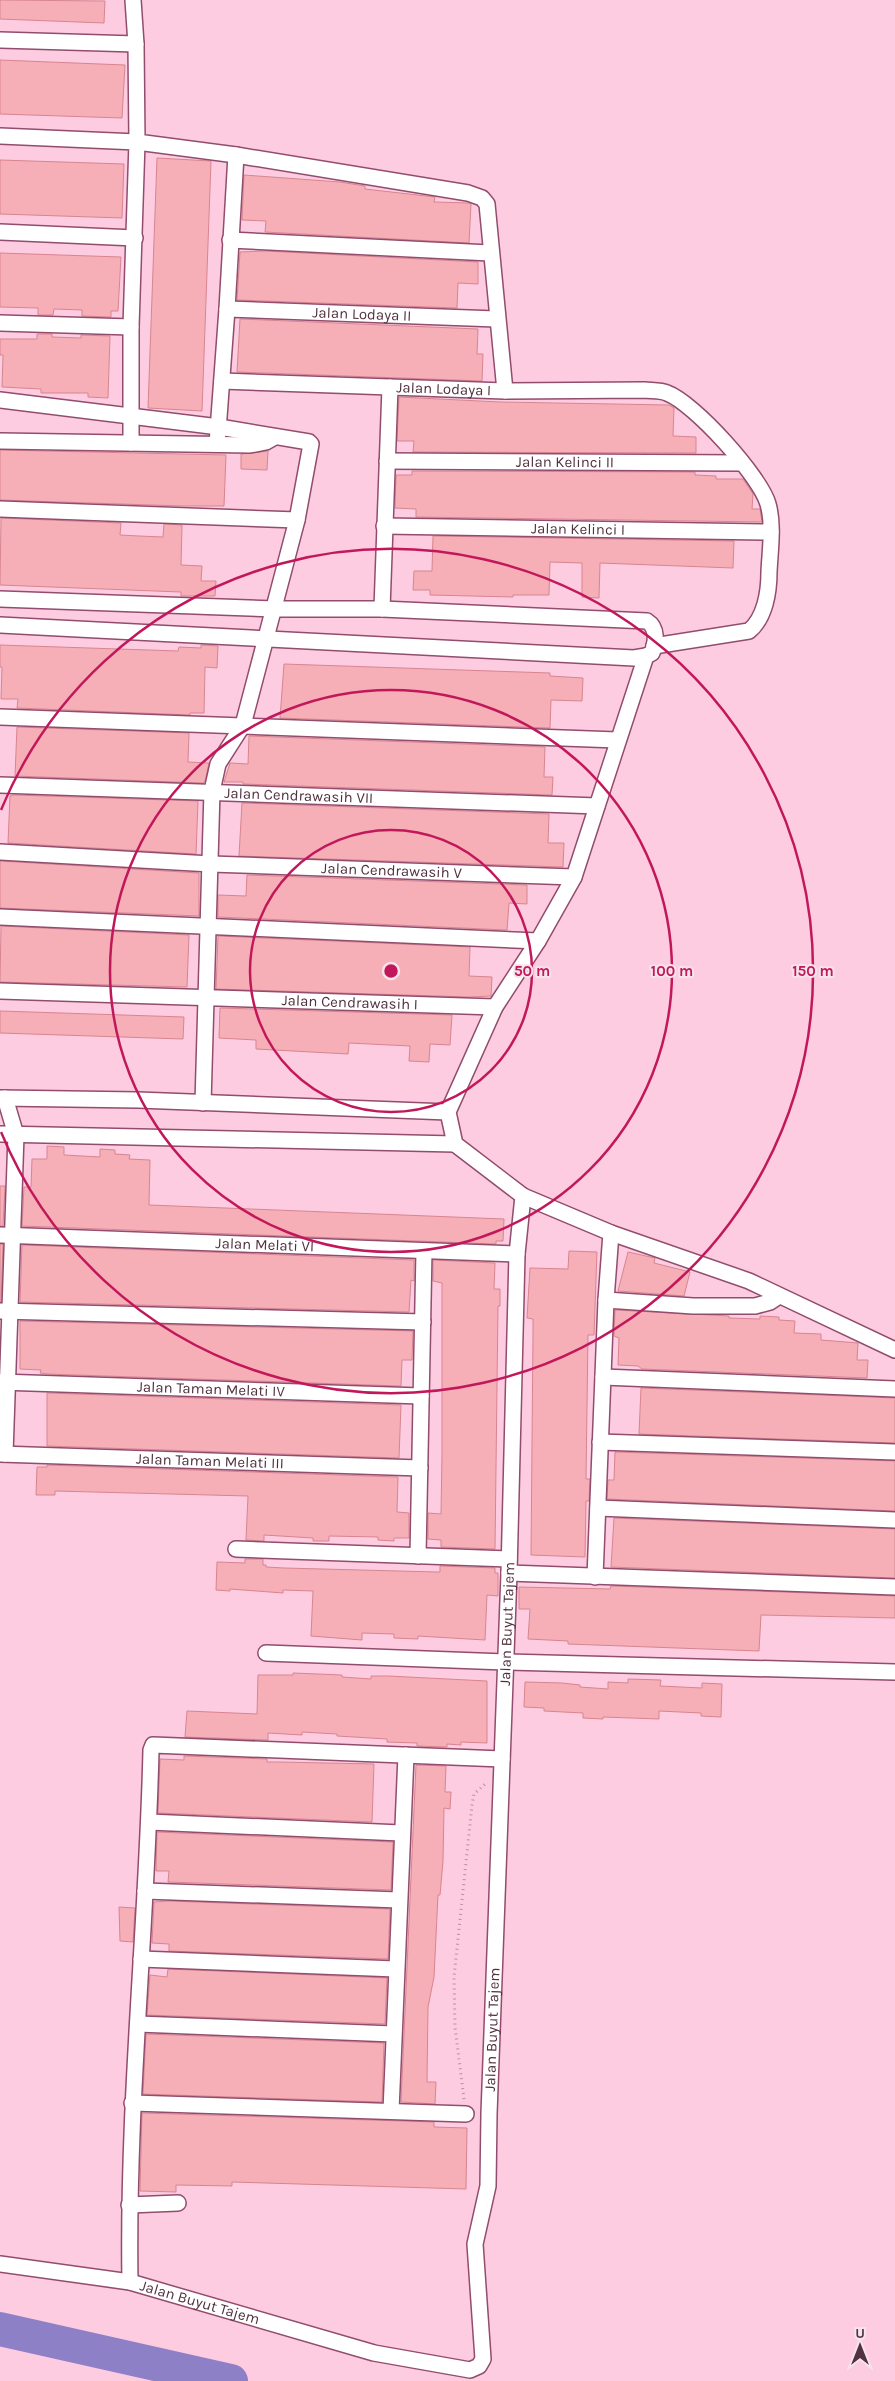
<svg xmlns="http://www.w3.org/2000/svg" width="895" height="2381" viewBox="0 0 895 2381" font-family="Karla,sans-serif">
  <style>
    .lines { fill: none; stroke-linecap: round; stroke-linejoin: round }
    .river { stroke: #8e80c7; stroke-width: 34 }
    .building { fill: #f6afb7; stroke: #d78590 }
    .minor-casing { stroke: #924c6d; stroke-width: 18 }
    .path { stroke: #ba8fa1; stroke-width: 3; stroke-dasharray: 1 4; stroke-linecap: butt }
    .minor { stroke: #fff; stroke-width: 15 }
    .ring { fill: none; stroke: #c2185b; stroke-width: 2.5 }
    .labels { text-anchor: middle; stroke-width: 4; stroke-linejoin: round; paint-order: stroke }
    .street-label { font-size: 15px; fill: #51313f; stroke: #f5e4eb }
    .centre { fill: #c2185b; stroke: #f5e4eb; stroke-width: 2.5 }
    .ring-label { font-size: 15px; text-anchor: middle; font-weight: bold; fill: #c2185b; stroke: #f5e4eb; stroke-width: 4; stroke-linejoin: round; paint-order: stroke }
  </style>
  <rect width="100%" height="100%" fill="#fdcce0"/>
  <g class="lines">
    <polyline class="river" points="0,2329 231,2381"/>
  </g>
  <g class="building">
    <polygon points="0,0 105,1 104,23 0,19"/>
    <polygon points="0,60 125,65 122,118 0,114"/>
    <polygon points="157,158 211,161 202,411 148,408"/>
    <polygon points="0,160 124,164 122,218 0,214"/>
    <polygon points="244,175 340,182 365,186 365,189 435,197 434,202 469,203 471,204 469,243 265,232 266,221 242,220"/>
    <polygon points="265,251 478,262 478,284 458,283 457,308 237,300 240,252"/>
    <polygon points="0,253 121,257 118,311 111,311 111,317 82,316 82,310 54,309 53,315 38,315 38,308 0,307"/>
    <polygon points="240,319 478,329 477,354 483,354 482,381 237,372"/>
    <polygon points="37,334 52,334 52,337 81,338 81,335 110,336 108,398 88,397 88,393 41,393 41,389 2,387 3,355 0,355 0,339 37,339"/>
    <polygon points="399,397 500,402 669,405 674,408 673,436 696,437 696,453 413,452 414,441 397,441"/>
    <polygon points="0,450 226,455 224,506 182,506 0,500"/>
    <polygon points="268,451 267,470 241,469 241,454"/>
    <polygon points="412,471 695,472 695,475 716,476 716,479 743,479 753,494 752,509 760,509 762,522 416,517 416,509 395,508 396,475 412,475"/>
    <polygon points="1,518 121,523 120,535 139,536 163,537 164,524 182,525 181,565 202,566 201,581 216,581 215,596 181,596 181,592 0,585"/>
    <polygon points="433,536 734,541 733,568 600,563 599,598 582,597 582,563 550,562 549,595 513,595 513,597 430,595 430,590 413,590 414,571 432,571"/>
    <polygon points="0,645 178,651 179,647 201,648 201,645 218,646 217,668 205,667 204,713 190,713 190,715 17,708 18,699 1,699 2,667 0,667"/>
    <polygon points="284,664 550,673 550,676 583,678 582,701 551,700 550,728 280,718"/>
    <polygon points="17,727 189,733 188,762 209,763 205,781 203,783 15,776"/>
    <polygon points="249,736 545,747 544,777 553,777 552,795 243,784 243,782 224,782 230,763 248,764"/>
    <polygon points="14,795 198,801 196,854 8,843 10,796"/>
    <polygon points="242,803 549,814 548,843 564,843 563,867 239,856"/>
    <polygon points="0,861 199,873 199,916 0,908"/>
    <polygon points="247,875 527,885 527,904 509,903 507,930 218,917 218,895 246,896"/>
    <polygon points="1,926 189,935 187,987 0,982"/>
    <polygon points="218,936 470,947 469,976 492,977 491,996 470,997 216,989"/>
    <polygon points="220,1008 452,1015 450,1045 430,1044 429,1062 409,1061 410,1046 349,1043 348,1054 256,1049 256,1040 219,1038"/>
    <polygon points="0,1011 184,1017 183,1039 0,1033"/>
    <polygon points="47,1146 64,1147 64,1155 100,1157 100,1149 115,1150 115,1154 130,1155 129,1159 150,1160 149,1205 504,1219 503,1241 496,1241 496,1244 22,1226 24,1187 31,1187 32,1159 47,1159"/>
    <polygon points="0,1186 5,1186 3,1226 0,1226"/>
    <polygon points="0,1244 3,1244 1,1302 0,1302"/>
    <polygon points="22,1245 414,1260 414,1281 411,1280 409,1312 20,1302"/>
    <polygon points="569,1251 597,1252 594,1335 588,1335 586,1479 590,1479 589,1501 586,1501 585,1557 531,1555 533,1334 533,1319 527,1318 530,1268 568,1269"/>
    <polygon points="628,1252 655,1258 654,1263 690,1272 684,1296 618,1291"/>
    <polygon points="433,1260 495,1263 494,1289 500,1289 500,1306 498,1306 495,1549 441,1547 441,1540 428,1539 428,1513 441,1514 442,1455 442,1283 433,1281"/>
    <polygon points="615,1310 729,1316 729,1318 760,1319 760,1316 779,1317 779,1320 795,1321 794,1333 821,1334 821,1340 858,1343 857,1360 868,1360 867,1378 642,1369 638,1366 618,1365 619,1338 614,1336"/>
    <polygon points="20,1321 413,1331 412,1360 402,1360 401,1386 47,1374 40,1373 41,1370 20,1369"/>
    <polygon points="641,1388 895,1398 895,1443 639,1434"/>
    <polygon points="47,1393 401,1405 399,1458 47,1446"/>
    <polygon points="615,1452 895,1461 895,1511 607,1499 608,1480 614,1480"/>
    <polygon points="47,1465 398,1477 397,1512 409,1513 409,1538 394,1538 394,1541 378,1540 378,1537 329,1536 329,1541 313,1541 313,1538 264,1535 264,1541 246,1540 248,1496 55,1491 55,1495 36,1495 37,1467 47,1467"/>
    <polygon points="614,1518 895,1529 895,1578 611,1567"/>
    <polygon points="245,1559 263,1559 263,1565 266,1565 266,1567 284,1568 437,1572 440,1572 440,1566 495,1568 495,1573 498,1573 498,1596 487,1595 485,1640 418,1636 418,1639 394,1638 394,1634 362,1633 362,1640 311,1636 313,1591 283,1590 283,1593 230,1589 230,1591 216,1590 217,1562 245,1563"/>
    <polygon points="611,1586 895,1596 895,1618 761,1615 759,1651 568,1644 568,1641 528,1639 530,1609 519,1609 519,1587 610,1589"/>
    <polygon points="293,1673 342,1675 342,1677 371,1679 371,1676 388,1676 487,1681 487,1743 461,1742 461,1745 447,1744 447,1747 417,1746 417,1743 387,1742 387,1739 337,1736 337,1734 302,1732 302,1735 268,1733 268,1740 185,1737 187,1711 257,1714 258,1675 293,1675"/>
    <polygon points="628,1679 661,1680 660,1686 702,1688 702,1683 722,1684 721,1717 701,1716 701,1713 659,1711 659,1719 603,1717 603,1719 583,1718 583,1713 544,1711 544,1708 524,1707 525,1682 562,1683 580,1685 580,1687 608,1689 608,1682 628,1683"/>
    <polygon points="184,1756 267,1759 267,1762 279,1762 374,1764 372,1822 158,1813 160,1759 184,1760"/>
    <polygon points="416,1765 446,1766 445,1792 451,1792 450,1809 444,1808 443,1861 440,1895 438,1895 434,1977 428,2007 427,2082 436,2082 435,2104 401,2102"/>
    <polygon points="157,1832 393,1842 391,1890 168,1882 169,1871 156,1871"/>
    <polygon points="168,1901 390,1909 388,1959 169,1951 169,1944 152,1943 154,1902"/>
    <polygon points="119,1907 135,1908 133,1942 120,1941"/>
    <polygon points="168,1969 387,1978 385,2024 147,2015 150,1975 167,1977"/>
    <polygon points="146,2034 384,2043 382,2102 143,2094"/>
    <polygon points="142,2113 434,2122 434,2127 467,2128 466,2189 232,2182 232,2186 176,2185 176,2192 140,2191"/>
  </g>
  <g class="lines">
    <defs>
      <g id="minor">
        <polyline points="133,0 136,44 137,142 236,155 468,193 482,198 487,204 505,391"/>
        <polyline points="0,40 136,44"/>
        <polyline points="0,136 137,142 131,327 131,443"/>
        <polyline points="0,232 135,238"/>
        <polyline points="230,240 490,253"/>
        <path id="s1" d="M227 309 496 319"/>
        <polyline points="0,323 131,327"/>
        <path id="s2" d="M222 381 505 391 644 390C651 391 660 390 667 393 694 403 760 476 768 504 774 525 770 550 769 572 769 592 765 618 749 631L654 646"/>
        <polyline points="0,400 219,427 309,442 311,444 297,520 243,725 218,764 212,791 203,1103"/>
        <polyline points="0,441 250,445 266,442 273,438"/>
        <polyline points="217,444 227,309 236,155"/>
        <path id="s3" d="M387 461 742 463"/>
        <polyline points="0,509 297,520"/>
        <path id="s4" d="M384 526 771 532"/>
        <path d="M0 599 275 609H382L647 621C658 628 656 642 652 653L646 656 634 658 0 625"/>
        <polyline points="382,609 390,387"/>
        <polyline points="646,656 574,877 538,941 495,1007 448,1112 455,1144 523,1196 611,1233 749,1281 895,1350"/>
        <polyline points="0,717 617,740"/>
        <path id="s5" d="M0 785 597 806"/>
        <path id="s6" d="M0 852 211 864 574 877"/>
        <polyline points="0,917 538,941"/>
        <path id="s7" d="M0 991 495 1007"/>
        <polyline points="0,1098 138,1100 448,1112"/>
        <polyline points="5,1098 16,1135 5,1454"/>
        <polyline points="0,1134 455,1144"/>
        <path id="s8" d="M0 1235 517 1254"/>
        <polyline points="606,1300 693,1306 755,1306 770,1302 779,1296"/>
        <polyline points="0,1311 423,1322"/>
        <polyline points="603,1377 895,1389"/>
        <path id="s9" d="M0 1382 421 1396"/>
        <polyline points="600,1442 895,1452"/>
        <path id="s10" d="M0 1454 420 1468"/>
        <polyline points="598,1508 895,1520"/>
        <polyline points="236,1549 509,1559"/>
        <polyline points="418,1556 424,1251"/>
        <polyline points="509,1573 895,1587"/>
        <polyline points="595,1577 606,1300 611,1233"/>
        <polyline points="266,1653 505,1662 895,1672"/>
        <polyline points="149,1822 401,1833"/>
        <polyline points="145,1891 399,1900"/>
        <polyline points="141,1959 396,1969"/>
        <polyline points="138,2024 393,2034"/>
        <polyline points="132,2103 466,2114"/>
        <polyline points="391,2111 406,1755"/>
        <polyline points="129,2205 178,2203"/>
        <path id="s11" d="M0 2264 130 2282 374 2353 470 2370 479 2366 483 2359 475 2244 488 2186 489 2114 509 1573 517 1254 523 1196"/>
        <path d="M130 2282C127 2104 147 1928 151 1750L153 1745 502 1759"/>
      </g>
    </defs>
    <use href="#minor" class="minor-casing"/>
    <polyline class="path" points="464,2099 455,2027 454,1977 472,1805 474,1794 485,1784"/>
    <use href="#minor" class="minor"/>
  </g>
  <g class="ring">
    <circle cx="391" cy="971" r="141"/>
    <circle cx="391" cy="971" r="281"/>
    <path d="M1 810A422 422 0 1 1 1 1132"/>
  </g>
  <g class="labels">
    <g class="street-label">
      <text dy="5" stroke="none"><textPath href="#s1" startOffset="135">Jalan Lodaya II</textPath></text>
      <text dy="5" stroke="none"><textPath href="#s2" startOffset="222">Jalan Lodaya I</textPath></text>
      <text dy="5" stroke="none"><textPath href="#s3" startOffset="178">Jalan Kelinci II</textPath></text>
      <text dy="5" stroke="none"><textPath href="#s4" startOffset="194">Jalan Kelinci I</textPath></text>
      <text dy="5" stroke="none"><textPath href="#s5" startOffset="299">Jalan Cendrawasih VII</textPath></text>
      <text dy="5" stroke="none"><textPath href="#s6" startOffset="392">Jalan Cendrawasih V</textPath></text>
      <text dy="5" stroke="none"><textPath href="#s7" startOffset="350">Jalan Cendrawasih I</textPath></text>
      <text dy="5" stroke="none"><textPath href="#s8" startOffset="265">Jalan Melati VI</textPath></text>
      <text dy="5" stroke="none"><textPath href="#s9" startOffset="211">Jalan Taman Melati IV</textPath></text>
      <text dy="5" stroke="none"><textPath href="#s10" startOffset="210">Jalan Taman Melati III</textPath></text>
      <text dy="5" stroke="none"><textPath href="#s11" startOffset="1238">Jalan Buyut Tajem</textPath></text>
      <text dy="5" stroke="none"><textPath href="#s11" startOffset="832">Jalan Buyut Tajem</textPath></text>
      <text dy="5" stroke="none"><textPath href="#s11" startOffset="204">Jalan Buyut Tajem</textPath></text>
    </g>
  </g>
  <circle cx="391" cy="971" r="8" class="centre"/>
  <g class="ring-label">
    <text x="532" y="976">50 m</text>
    <text x="672" y="976">100 m</text>
    <text x="813" y="976">150 m</text>
  </g>
  <g transform="translate(860 2346)" stroke="#f5e4eb" stroke-width="4" paint-order="stroke">
  <path d="M0-4L9 19L0 12L-9 19Z" fill="#51313f"/>
  <text y="-8" font-size="14" font-weight="bold" text-anchor="middle" fill="#51313f">U</text>
  </g>
</svg>
